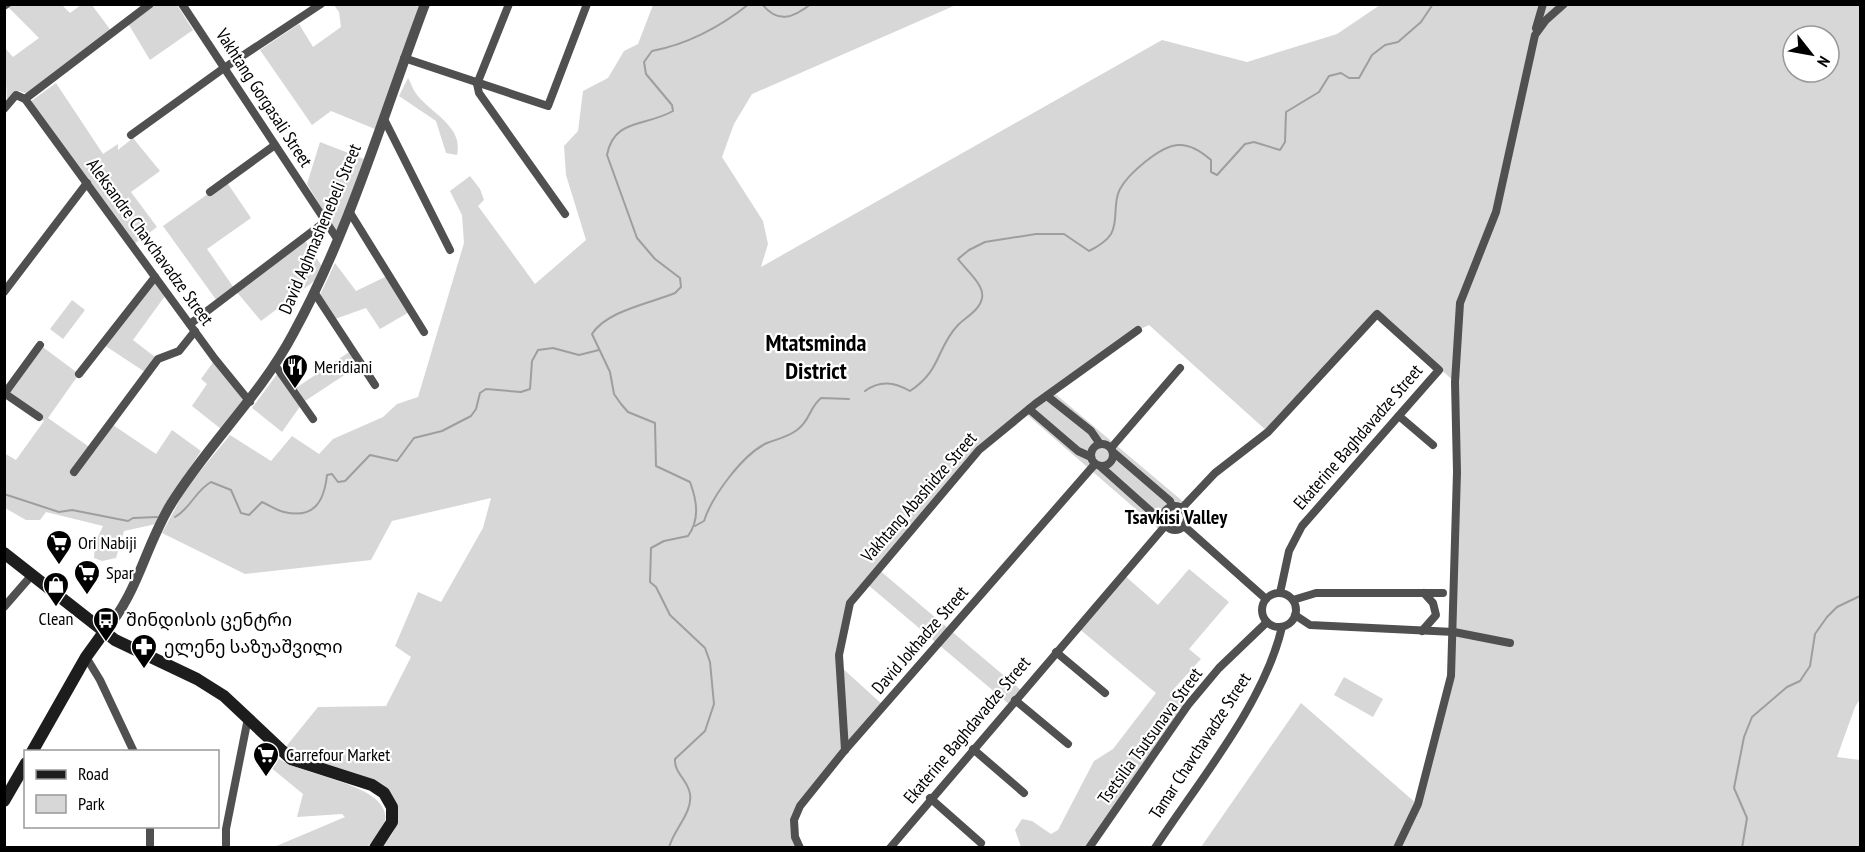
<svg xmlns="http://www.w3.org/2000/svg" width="1865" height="852" viewBox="0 0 1865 852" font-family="'PT Sans Narrow','Noto Sans Georgian',sans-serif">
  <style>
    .green { fill: #d7d7d7; fill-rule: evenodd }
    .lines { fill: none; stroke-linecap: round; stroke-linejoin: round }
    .stream { stroke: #9e9e9e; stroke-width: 2 }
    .minor { stroke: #505050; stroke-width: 8 }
    .tertiary { stroke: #505050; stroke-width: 10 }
    .secondary { stroke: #1d1d1d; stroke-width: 12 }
    .labels { text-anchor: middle; stroke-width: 4.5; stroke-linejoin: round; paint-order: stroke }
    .street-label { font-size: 18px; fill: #000; stroke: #fff }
    .poi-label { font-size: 18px; fill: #000; stroke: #fff; text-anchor: start }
    .neighbourhood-label { font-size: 20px; font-weight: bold; fill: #000; stroke: #fff }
    .district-label { font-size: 24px; font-weight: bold; fill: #000; stroke: #fff }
  </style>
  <rect width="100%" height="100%" fill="#fff"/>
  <g class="green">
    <polygon points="11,5 62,5 70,13 81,5 92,5 112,32 28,94 19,91 7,99 4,47 13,57 39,38 8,7"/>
    <polygon points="155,5 177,5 193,30 150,60 129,25"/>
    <polygon points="334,5 422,5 375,129 331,111 312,125 260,50 299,24 313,47 341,27 339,12"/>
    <path d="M653 5H956L752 94 734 124 722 157 763 221 768 244 761 267 1162 40 1247 62 1337 34 1380 5H1860V699L1855 707 1837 757 1860 760V847H1201L1301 703 1417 804 1451 676 1455 382 1377 314 1268 432 1149 325 1138 330 1053 392 1186 504 1176 506 1161 531 1025 413 979 450 878 569 1022 691 1010 705 867 584 850 604 840 666 884 706 794 820 800 847H382C394 833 403 820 395 801 381 771 335 775 308 763 300 759 292 754 284 749L318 707 386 706 411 657 395 646 418 592 441 602 483 528 491 498 392 521 371 560 245 574 162 533 187 487 230 435 271 461 292 436 319 454 333 439 383 417 397 404 418 397 464 243 462 215 450 191 470 176 480 189 484 200 478 206 535 284 586 240 566 175 564 146 578 131 583 91 608 78 624 51 638 44ZM1793 36H1829V72H1793Z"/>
    <path d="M408 78C411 83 413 90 417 95 431 113 464 127 457 155L446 153 436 121 399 96Z"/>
    <polygon points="56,83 103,154 118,144 118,150 133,138 160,171 131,192 157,227 134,244 30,102"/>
    <polygon points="320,142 364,159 337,233 307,184"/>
    <polygon points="226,181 251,218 207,249 234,288 217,301 163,226"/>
    <polygon points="304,239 323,268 317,279 261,321 236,291"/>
    <polygon points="335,263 356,291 389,275 411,311 380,329 366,308 335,319 319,297"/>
    <polygon points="154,282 165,296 133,340 155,357 145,372 104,345"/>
    <polygon points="72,300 85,310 63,339 50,329"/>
    <polygon points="40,345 79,374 48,418 95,451 113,425 156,454 172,430 201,451 167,502 156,524 124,531 116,558 102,561 94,558 95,543 103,526 46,512 40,520 26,520 5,508 4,453 16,460 44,421 5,393"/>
    <polygon points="352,350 361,364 302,403 293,390"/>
    <polygon points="214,361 247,401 221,429 192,406 207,384 201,379"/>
    <polygon points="278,373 301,405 282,432 252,408"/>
    <polygon points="1189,569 1229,602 1189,649 1201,659 1172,691 1188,705 1089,847 1021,847 1015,830 1022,819 1032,821 1051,834 1058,830 1094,761 1113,749 1156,693 1077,627 1123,574 1158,605"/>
    <polygon points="1344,677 1383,699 1373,717 1334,695"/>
    <path d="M271 754C279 759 287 764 296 767 331 781 425 795 367 847H274L345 817 342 814 297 817 303 794 264 762Z"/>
  </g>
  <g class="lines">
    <g class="stream">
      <path d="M762 4C778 24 793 18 811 4"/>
      <path d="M865 391C880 380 894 382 910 391 942 370 936 348 958 325 966 317 980 310 982 298 985 285 965 269 958 259L969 250 985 242 1036 234H1064L1089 251C1097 247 1106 242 1111 234 1119 220 1112 204 1120 189 1128 174 1160 146 1178 145 1191 144 1202 152 1211 160V172L1217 175 1245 144 1254 142 1280 150 1285 142 1286 112 1319 92 1329 76 1341 73 1349 78H1359L1372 55 1385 45 1398 42 1421 22 1433 4"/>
      <polyline points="4,494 59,512 72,510 128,521 133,518 157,517"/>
      <path d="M175 517C191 508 195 491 211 482L231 490 241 513 249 515 262 502C269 505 276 510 284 512 314 519 324 502 327 475L332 474 338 482 345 481 370 455 397 461 414 438 442 431 471 416 476 409 480 393 486 389 521 392 530 389 532 361 538 350 553 348 579 355 599 350"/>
      <path d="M695 526 704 521C712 496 743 454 767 443 777 439 788 437 797 430 810 421 809 408 821 398L849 399"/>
      <path d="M669 848C673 830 693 813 690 794 688 780 674 773 675 759L705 731 714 704 710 662 705 648 670 615 656 587 650 582 651 548 664 541 688 536C700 519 697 501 690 482L656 466 655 423 628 412 621 404 614 394 610 372 592 334C606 311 651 303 675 293L681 287 680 278 655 259 637 238 607 155C614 118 645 127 673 111L672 105 646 74 644 62 652 51C689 44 720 27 749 4"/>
      <polyline points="1742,848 1747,818 1734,788 1744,737 1752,717 1787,687 1800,681 1810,666 1815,634 1827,617 1837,607 1860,596"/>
    </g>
    <g class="minor">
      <polyline points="182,4 338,240"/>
      <polyline points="509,4 477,84 479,93 565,214"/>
      <polyline points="4,6 7,4"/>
      <polyline points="1536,28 1543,4"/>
      <polyline points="404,58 548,106 587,4"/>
      <polyline points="25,99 150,4"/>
      <polyline points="4,109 16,95 25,99 215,359 250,402"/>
      <polyline points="384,119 450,250"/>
      <polyline points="131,135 224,68 321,4"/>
      <polyline points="210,192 275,145"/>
      <polyline points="349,211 424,332"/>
      <polyline points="4,292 87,183"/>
      <polyline points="314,292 375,385"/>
      <polyline points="190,324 326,221"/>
      <polyline points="275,365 313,419"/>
      <polyline points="79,374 155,277"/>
      <polyline points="4,393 39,417"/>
      <polyline points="5,393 40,345"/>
      <polyline points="1047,396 1091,431 1100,444"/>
      <polyline points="1029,409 1078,451 1091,457"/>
      <polyline points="1399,416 1433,445"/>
      <circle cx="1102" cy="455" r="11"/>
      <polyline points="1111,448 1180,368"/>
      <polyline points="1113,452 1170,501 1172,506"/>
      <polyline points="1100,466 1155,515 1162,517"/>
      <polyline points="74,472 158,359 179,351 195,331"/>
      <circle cx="1175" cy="518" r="12"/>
      <polyline points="1182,508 1215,473 1268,432 1377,314 1439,370 1302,526 1289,551 1280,593"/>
      <polyline points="1184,526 1266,599"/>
      <circle cx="1279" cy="610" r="17"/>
      <polyline points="1293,600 1316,593 1443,593"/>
      <polyline points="4,607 31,576"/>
      <polyline points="1295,615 1310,625 1454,632 1510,643"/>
      <polyline points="1422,631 1436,615 1433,603 1424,593"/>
      <polyline points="1056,652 1105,693"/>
      <polyline points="86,657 100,680 134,752"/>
      <polyline points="1015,700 1068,744"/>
      <polyline points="973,749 1024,793"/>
      <polyline points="845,750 839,655 850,603 979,450 1035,404 1138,330"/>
      <polyline points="930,798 981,843"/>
      <polyline points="150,848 150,826"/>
      <polyline points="226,848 226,829 248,718"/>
      <polyline points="800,848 795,837 794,820 800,806 845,750 1095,464"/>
      <polyline points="890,848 1165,526"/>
      <polyline points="1089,848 1188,705 1219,668 1267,622"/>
      <path d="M1155 848C1198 782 1264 704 1282 627"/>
      <polyline points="1397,848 1418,804 1451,676 1457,472 1455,382 1460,303 1496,212 1535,35 1546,20 1564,4"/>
    </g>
    <path class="tertiary" d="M104 632C138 594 145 546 171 504 208 444 260 396 293 334 350 230 383 115 425 4"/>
    <g class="secondary">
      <polyline points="4,553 115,640 197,679 224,696 291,759 372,785 384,793 392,807 392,822 375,848"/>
      <polyline points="32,752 86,657 104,632"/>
      <polyline points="4,801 26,763"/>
    </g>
  </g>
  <defs>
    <symbol id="restaurant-pin" viewBox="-11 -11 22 30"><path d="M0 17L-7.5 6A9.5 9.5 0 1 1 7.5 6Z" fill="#000" stroke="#fff"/><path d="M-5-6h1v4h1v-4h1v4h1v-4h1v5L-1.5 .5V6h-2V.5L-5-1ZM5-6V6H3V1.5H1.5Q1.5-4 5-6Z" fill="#fff"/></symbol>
    <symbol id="supermarket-pin" viewBox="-11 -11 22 30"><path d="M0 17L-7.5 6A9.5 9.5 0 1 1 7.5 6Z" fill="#000" stroke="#fff"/><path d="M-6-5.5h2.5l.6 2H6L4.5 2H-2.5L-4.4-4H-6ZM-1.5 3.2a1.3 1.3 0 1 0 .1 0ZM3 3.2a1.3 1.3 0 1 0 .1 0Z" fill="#fff"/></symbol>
    <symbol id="shop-pin" viewBox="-11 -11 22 30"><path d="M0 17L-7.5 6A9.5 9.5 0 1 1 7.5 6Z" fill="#000" stroke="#fff"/><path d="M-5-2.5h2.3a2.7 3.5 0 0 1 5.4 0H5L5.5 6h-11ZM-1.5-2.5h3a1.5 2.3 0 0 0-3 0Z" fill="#fff"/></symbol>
    <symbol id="bus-pin" viewBox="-11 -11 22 30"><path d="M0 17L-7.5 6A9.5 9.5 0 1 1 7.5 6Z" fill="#000" stroke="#fff"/><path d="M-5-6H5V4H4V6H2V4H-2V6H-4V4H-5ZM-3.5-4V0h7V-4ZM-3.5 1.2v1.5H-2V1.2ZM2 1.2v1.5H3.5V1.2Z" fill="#fff"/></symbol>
    <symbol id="pharmacy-pin" viewBox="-11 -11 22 30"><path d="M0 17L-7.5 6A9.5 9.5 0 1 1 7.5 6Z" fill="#000" stroke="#fff"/><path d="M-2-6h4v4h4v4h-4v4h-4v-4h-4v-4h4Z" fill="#fff"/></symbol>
  </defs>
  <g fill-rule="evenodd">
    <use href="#restaurant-pin" x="280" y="352" width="30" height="40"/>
    <use href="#supermarket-pin" x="44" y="528" width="30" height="40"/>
    <use href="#supermarket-pin" x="72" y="558" width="30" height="40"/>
    <use href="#shop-pin" x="41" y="570" width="30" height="40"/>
    <use href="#bus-pin" x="91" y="605" width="30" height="40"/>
    <use href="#pharmacy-pin" x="129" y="632" width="30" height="40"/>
    <use href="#supermarket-pin" x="251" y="740" width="30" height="40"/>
  </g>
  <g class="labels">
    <g class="street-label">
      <text transform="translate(264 98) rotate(57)" y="6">Vakhtang Gorgasali Street</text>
      <text transform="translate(320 229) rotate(-67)" y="6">David Aghmashenebeli Street</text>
      <text transform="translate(150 242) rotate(54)" y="6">Aleksandre Chavchavadze Street</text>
      <text transform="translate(1358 437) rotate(-49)" y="6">Ekaterine Baghdavadze Street</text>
      <text transform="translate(919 497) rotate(-49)" y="6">Vakhtang Abashidze Street</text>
      <text transform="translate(920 640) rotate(-49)" y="6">David Jokhadze Street</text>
      <text transform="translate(967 730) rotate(-50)" y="6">Ekaterine Baghdavadze Street</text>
      <text transform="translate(1150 736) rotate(-54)" y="6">Tsetsilia Tsutsunava Street</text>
      <text transform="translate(1200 746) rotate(-57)" y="6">Tamar Chavchavadze Street</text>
    </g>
    <g class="poi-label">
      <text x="314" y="373">Meridiani</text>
      <text x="78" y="549">Ori Nabiji</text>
      <text x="106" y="579">Spar</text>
      <text x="56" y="625" text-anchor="middle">Clean</text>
      <text x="126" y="626">შინდისის ცენტრი</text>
      <text x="164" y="653">ელენე საზუაშვილი</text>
      <text x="286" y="761">Carrefour Market</text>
    </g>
    <g class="neighbourhood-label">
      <text x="1176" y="524">Tsavkisi Valley</text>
    </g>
    <g class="district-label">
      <text x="816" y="351">Mtatsminda<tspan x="816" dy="28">District</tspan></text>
    </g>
  </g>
  <rect width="1865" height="852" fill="none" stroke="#000000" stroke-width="12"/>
  <rect x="24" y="750" width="195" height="78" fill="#ffffff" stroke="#999999" stroke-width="1.5"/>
  <rect x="36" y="770" width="30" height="9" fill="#1d1d1d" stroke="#999999" stroke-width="1.5"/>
  <text x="78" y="780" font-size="18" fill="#000000">Road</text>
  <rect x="36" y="795" width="30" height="18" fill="#d7d7d7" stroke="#999999" stroke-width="1.5"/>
  <text x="78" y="810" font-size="18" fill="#000000">Park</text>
  <g transform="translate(1811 54) rotate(121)"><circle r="28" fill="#ffffff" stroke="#999999" stroke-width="1.5"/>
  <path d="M0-4.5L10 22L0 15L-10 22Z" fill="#000000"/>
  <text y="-9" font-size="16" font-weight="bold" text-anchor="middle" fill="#000000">N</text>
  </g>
</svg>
